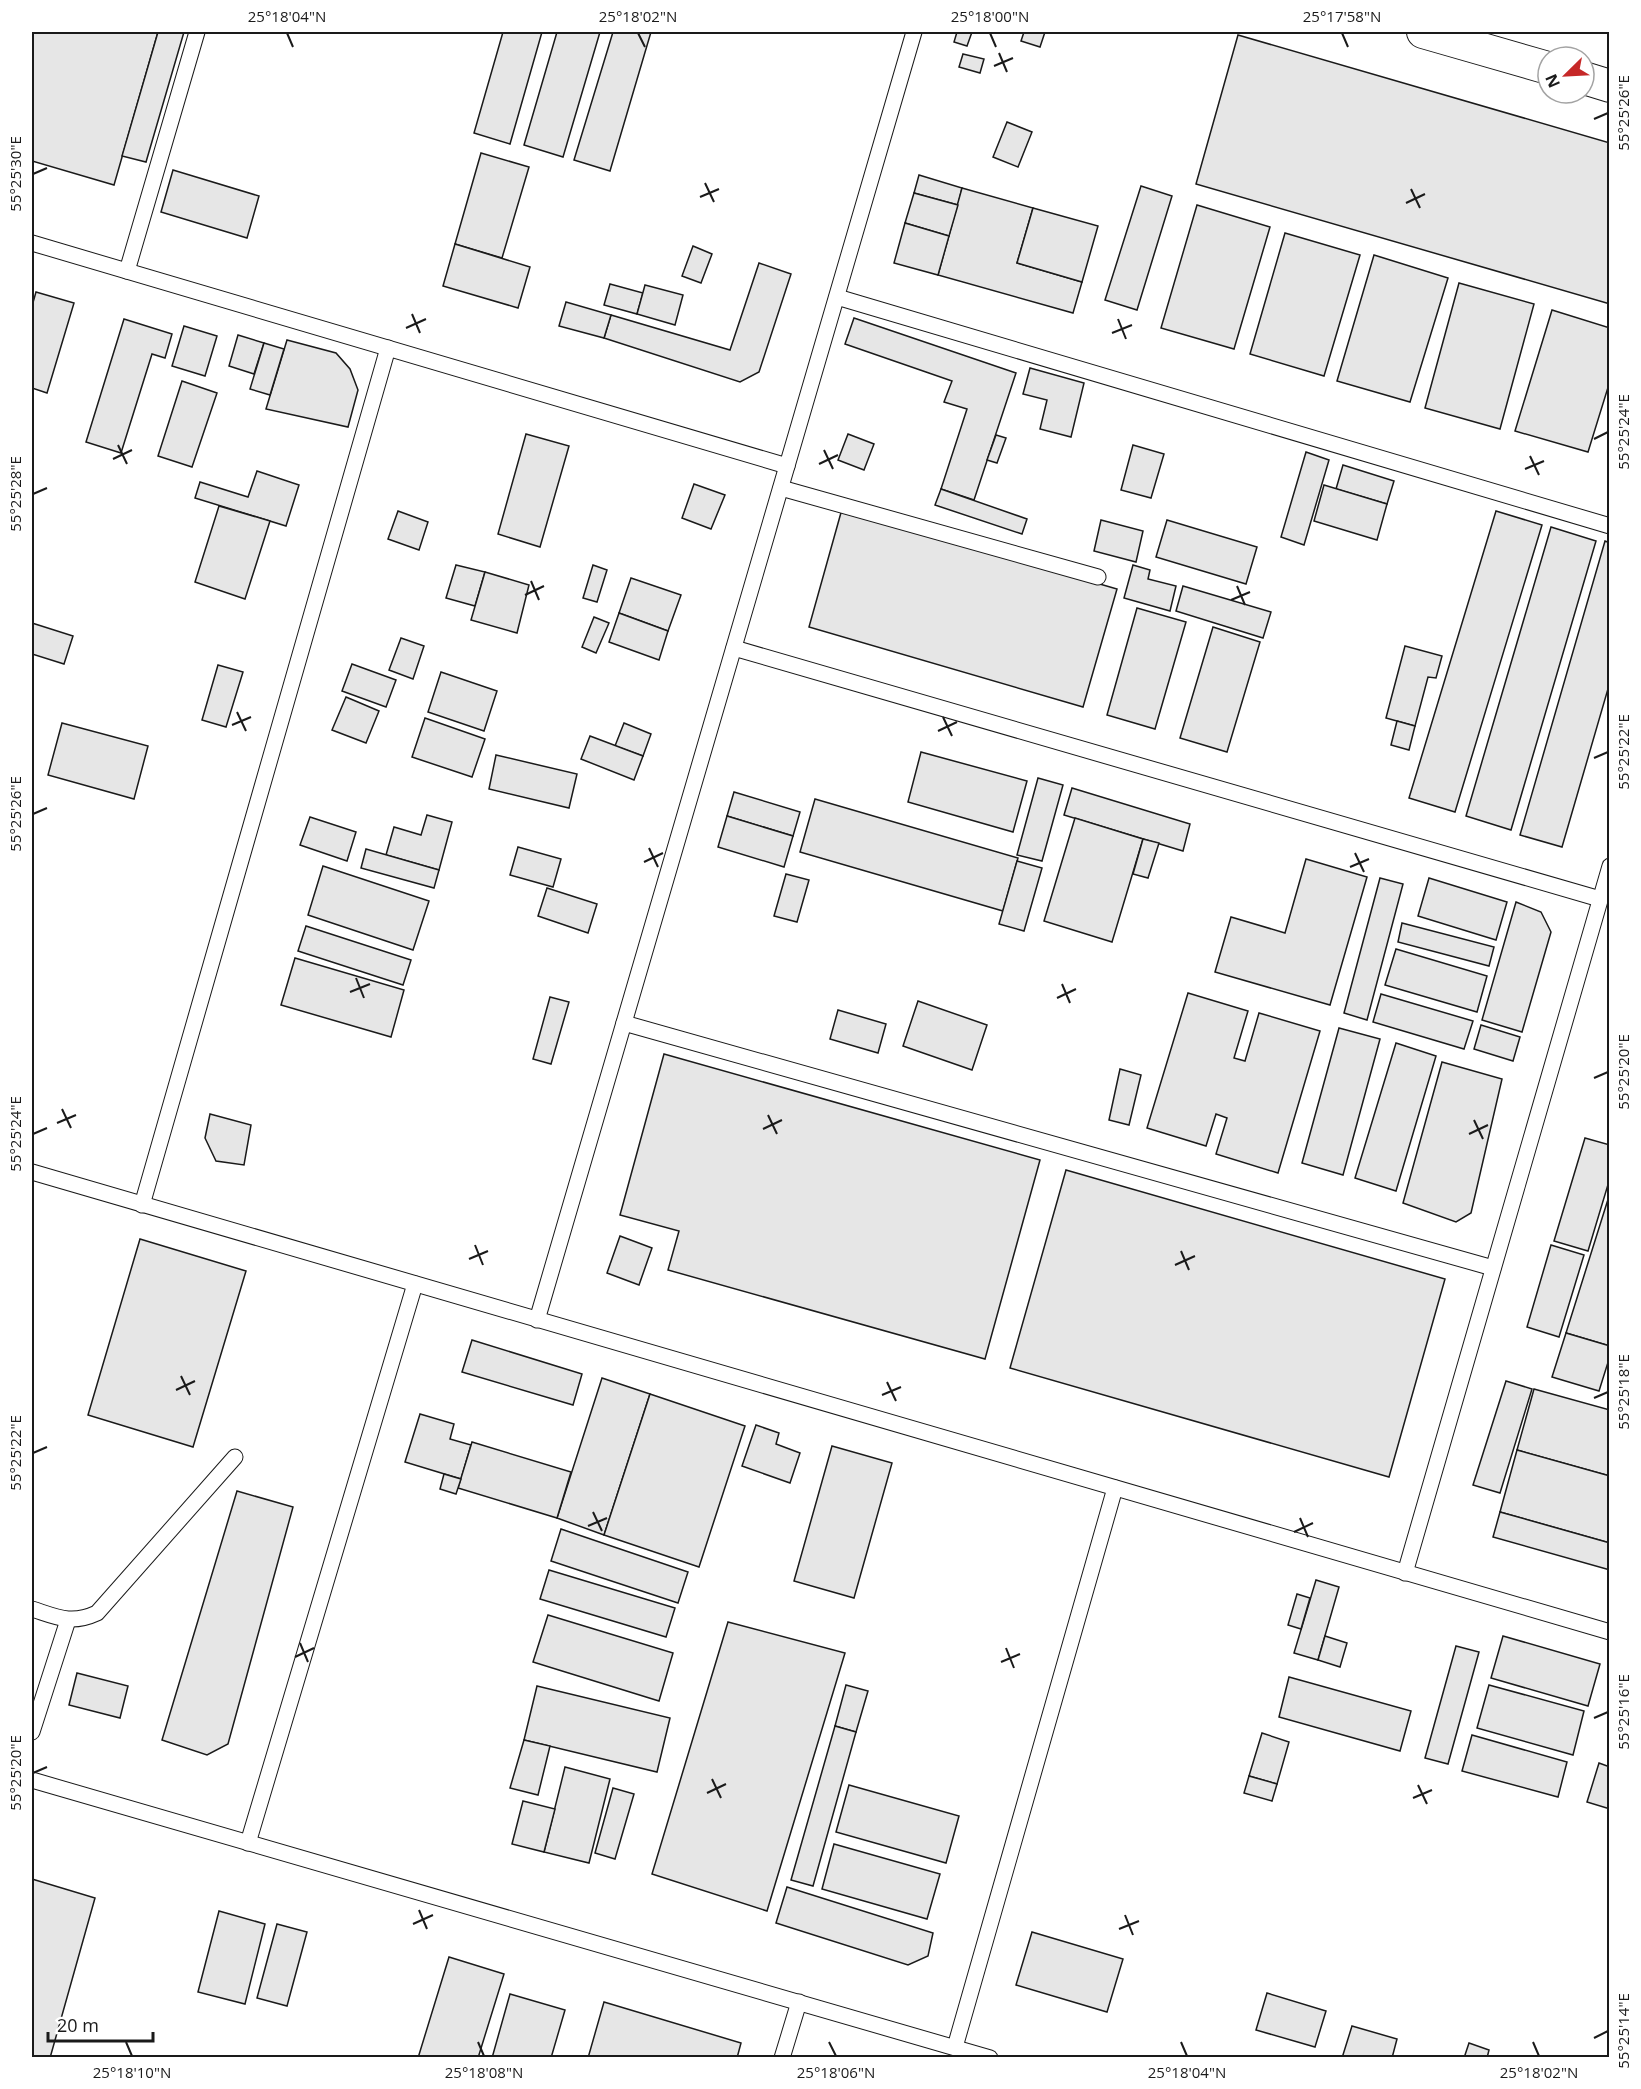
<svg xmlns="http://www.w3.org/2000/svg" width="1641" height="2089" viewBox="0 0 1641 2089" font-family="'Open Sans',sans-serif">
  <style>
    .building { fill: #e6e6e6; stroke: #1a1a1a; stroke-width: 1.5 }
    .lines { fill: none; stroke-linecap: round; stroke-linejoin: round }
    .lane-casing { stroke: #1a1a1a; stroke-width: 17 }
    .street-casing { stroke: #1a1a1a; stroke-width: 34 }
    .lane { stroke: #fff; stroke-width: 15 }
    .street { stroke: #fff; stroke-width: 32 }
    .ticks { fill: none; stroke: #1a1a1a; stroke-width: 2 }
    .neatline { fill: none; stroke: #1a1a1a; stroke-width: 2 }
    .ticks-label { font-size: 15px; text-anchor: middle; fill: #1a1a1a }
  </style>
  <rect width="100%" height="100%" fill="#fff"/>
  <g class="building">
    <polygon points="32,32 158,32 114,185 32,161"/>
    <polygon points="158,32 184,32 146,162 122,156"/>
    <polygon points="503,32 542,32 510,144 474,133"/>
    <polygon points="557,32 600,32 563,157 524,145"/>
    <polygon points="613,32 651,32 610,171 574,160"/>
    <polygon points="957,32 972,32 967,46 954,42"/>
    <polygon points="1024,32 1045,32 1040,47 1021,41"/>
    <polygon points="1238,35 1610,143 1610,304 1196,184"/>
    <polygon points="963,54 984,59 980,73 959,67"/>
    <polygon points="1007,122 1032,132 1018,167 993,157"/>
    <polygon points="481,153 529,167 502,258 455,244"/>
    <polygon points="173,170 259,196 247,238 161,212"/>
    <polygon points="919,175 962,188 958,205 914,193"/>
    <polygon points="1141,186 1172,196 1137,310 1105,300"/>
    <polygon points="962,188 1033,208 1017,263 1082,282 1073,313 938,275"/>
    <polygon points="914,193 958,205 949,236 905,223"/>
    <polygon points="1197,205 1270,227 1234,349 1161,328"/>
    <polygon points="1033,208 1098,226 1082,282 1017,263"/>
    <polygon points="905,223 949,236 938,275 894,263"/>
    <polygon points="1285,233 1360,255 1324,376 1250,354"/>
    <polygon points="455,244 530,267 518,308 443,286"/>
    <polygon points="693,246 712,254 701,283 682,276"/>
    <polygon points="1374,255 1448,278 1410,402 1337,381"/>
    <polygon points="759,263 791,274 759,372 740,382 604,338 611,315 730,350"/>
    <polygon points="1459,283 1534,304 1500,429 1425,408"/>
    <polygon points="610,284 643,293 637,314 604,305"/>
    <polygon points="645,285 683,295 675,325 637,314"/>
    <polygon points="36,292 74,303 47,393 32,388 32,306"/>
    <polygon points="566,302 611,315 604,338 559,326"/>
    <polygon points="1552,310 1610,328 1610,381 1588,452 1515,431"/>
    <polygon points="854,318 1016,373 974,500 941,489 967,409 944,402 952,381 845,344"/>
    <polygon points="124,319 172,334 165,358 152,354 121,453 86,442"/>
    <polygon points="184,326 217,336 205,376 172,366"/>
    <polygon points="238,335 264,343 254,374 229,366"/>
    <polygon points="287,340 336,353 350,369 358,390 348,427 266,409"/>
    <polygon points="264,343 284,349 270,395 250,389"/>
    <polygon points="1030,368 1084,383 1071,437 1040,429 1047,400 1023,394"/>
    <polygon points="182,381 217,393 192,467 158,456"/>
    <polygon points="526,434 569,446 540,547 498,534"/>
    <polygon points="848,434 874,444 864,470 838,460"/>
    <polygon points="996,435 1006,438 997,463 987,460"/>
    <polygon points="1133,445 1164,454 1151,498 1121,490"/>
    <polygon points="1306,452 1329,460 1304,545 1281,537"/>
    <polygon points="1343,465 1394,481 1387,504 1336,489"/>
    <polygon points="257,471 299,485 286,526 195,498 200,482 248,497"/>
    <polygon points="694,484 725,495 711,529 682,518"/>
    <polygon points="1324,485 1387,504 1377,540 1314,521"/>
    <polygon points="941,489 1027,519 1022,534 935,505"/>
    <polygon points="219,506 270,521 245,599 195,582"/>
    <polygon points="842,509 1117,589 1083,707 809,627"/>
    <polygon points="398,511 428,522 419,550 388,539"/>
    <polygon points="1496,511 1542,525 1455,812 1409,798"/>
    <polygon points="1101,520 1143,531 1136,562 1094,551"/>
    <polygon points="1167,520 1257,547 1246,584 1156,557"/>
    <polygon points="1551,527 1596,541 1511,830 1466,816"/>
    <polygon points="1605,541 1610,543 1610,682 1562,847 1520,835"/>
    <polygon points="456,565 485,572 475,606 446,598"/>
    <polygon points="593,565 607,570 597,602 583,598"/>
    <polygon points="1133,565 1150,570 1148,579 1176,586 1170,611 1124,598"/>
    <polygon points="485,572 529,585 517,633 471,620"/>
    <polygon points="631,578 681,595 668,631 619,613"/>
    <polygon points="1183,586 1271,612 1263,638 1176,611"/>
    <polygon points="1137,608 1186,622 1155,729 1107,715"/>
    <polygon points="619,613 668,631 659,660 609,642"/>
    <polygon points="594,617 609,623 596,653 582,647"/>
    <polygon points="32,623 73,636 64,664 32,654"/>
    <polygon points="1213,627 1260,642 1227,752 1180,738"/>
    <polygon points="401,638 424,646 413,679 389,670"/>
    <polygon points="1405,646 1442,656 1436,678 1428,677 1415,726 1386,718"/>
    <polygon points="352,664 396,680 386,707 342,691"/>
    <polygon points="218,665 243,672 226,727 202,720"/>
    <polygon points="441,672 497,691 484,731 428,712"/>
    <polygon points="346,697 379,711 366,743 332,730"/>
    <polygon points="425,718 485,739 472,777 412,757"/>
    <polygon points="1397,721 1415,726 1409,750 1391,745"/>
    <polygon points="62,723 148,746 134,799 48,775"/>
    <polygon points="624,723 651,734 643,756 615,746"/>
    <polygon points="590,736 643,756 634,780 581,759"/>
    <polygon points="921,752 1027,781 1013,832 908,802"/>
    <polygon points="496,755 577,774 569,808 489,789"/>
    <polygon points="1038,778 1063,785 1042,861 1017,855"/>
    <polygon points="1072,788 1190,824 1183,851 1064,815"/>
    <polygon points="734,792 800,812 793,836 727,816"/>
    <polygon points="815,799 1018,858 1003,911 800,852"/>
    <polygon points="427,815 452,822 439,870 386,855 394,827 421,835"/>
    <polygon points="727,816 793,836 784,867 718,847"/>
    <polygon points="310,817 356,832 347,861 300,845"/>
    <polygon points="1075,818 1143,839 1112,942 1044,921"/>
    <polygon points="1143,839 1159,843 1148,878 1133,874"/>
    <polygon points="518,847 561,859 553,887 510,875"/>
    <polygon points="366,849 439,870 434,888 361,868"/>
    <polygon points="1306,859 1367,877 1330,1005 1215,972 1231,917 1285,933"/>
    <polygon points="1017,861 1042,868 1024,931 999,924"/>
    <polygon points="323,866 429,901 413,950 308,915"/>
    <polygon points="786,874 809,880 797,922 774,916"/>
    <polygon points="1380,878 1403,884 1367,1020 1344,1013"/>
    <polygon points="1429,878 1507,902 1496,940 1418,916"/>
    <polygon points="547,888 597,904 588,933 538,916"/>
    <polygon points="1516,902 1541,912 1551,932 1522,1032 1482,1020"/>
    <polygon points="1402,923 1494,947 1489,966 1398,942"/>
    <polygon points="306,926 411,960 403,985 298,951"/>
    <polygon points="1396,949 1487,976 1477,1012 1385,985"/>
    <polygon points="295,958 404,990 391,1037 281,1005"/>
    <polygon points="1188,993 1248,1011 1234,1058 1245,1061 1259,1013 1320,1031 1278,1173 1216,1154 1227,1118 1216,1114 1206,1146 1147,1128"/>
    <polygon points="1381,994 1473,1021 1464,1049 1373,1022"/>
    <polygon points="550,997 569,1002 551,1064 533,1059"/>
    <polygon points="918,1001 987,1025 972,1070 903,1046"/>
    <polygon points="838,1010 886,1024 878,1053 830,1039"/>
    <polygon points="1481,1025 1520,1037 1513,1061 1474,1049"/>
    <polygon points="1339,1028 1380,1039 1343,1175 1302,1163"/>
    <polygon points="1396,1043 1436,1056 1396,1191 1355,1178"/>
    <polygon points="664,1054 1040,1160 985,1359 668,1270 679,1231 620,1215"/>
    <polygon points="1442,1062 1502,1079 1471,1213 1456,1222 1403,1203"/>
    <polygon points="1120,1069 1141,1075 1129,1125 1109,1120"/>
    <polygon points="210,1114 251,1125 244,1165 216,1161 205,1138"/>
    <polygon points="1585,1138 1610,1145 1610,1178 1588,1251 1554,1241"/>
    <polygon points="1066,1170 1445,1279 1389,1477 1010,1368"/>
    <polygon points="1610,1193 1610,1346 1566,1333"/>
    <polygon points="620,1236 652,1248 639,1285 607,1273"/>
    <polygon points="140,1239 246,1271 193,1447 88,1415"/>
    <polygon points="1551,1245 1584,1255 1559,1337 1527,1327"/>
    <polygon points="1566,1333 1610,1346 1610,1356 1599,1391 1552,1377"/>
    <polygon points="472,1340 582,1374 573,1405 462,1372"/>
    <polygon points="602,1378 650,1394 604,1535 557,1518"/>
    <polygon points="1506,1381 1532,1389 1500,1493 1473,1485"/>
    <polygon points="1534,1389 1610,1410 1610,1476 1517,1450"/>
    <polygon points="650,1394 745,1426 699,1567 604,1535"/>
    <polygon points="420,1414 454,1424 450,1439 471,1445 461,1479 405,1462"/>
    <polygon points="756,1425 779,1433 776,1444 800,1453 790,1483 742,1466"/>
    <polygon points="472,1442 571,1472 557,1518 458,1488"/>
    <polygon points="832,1446 892,1463 854,1598 794,1581"/>
    <polygon points="1517,1450 1610,1476 1610,1543 1500,1512"/>
    <polygon points="444,1474 461,1479 456,1494 440,1489"/>
    <polygon points="237,1491 293,1507 228,1744 207,1755 162,1740"/>
    <polygon points="1500,1512 1610,1543 1610,1570 1493,1537"/>
    <polygon points="561,1529 688,1572 678,1603 551,1561"/>
    <polygon points="549,1570 675,1608 666,1637 540,1599"/>
    <polygon points="1316,1580 1339,1587 1318,1660 1294,1653"/>
    <polygon points="1297,1594 1310,1598 1301,1629 1288,1625"/>
    <polygon points="548,1615 673,1653 659,1701 533,1662"/>
    <polygon points="728,1622 845,1653 767,1911 652,1874"/>
    <polygon points="1325,1636 1347,1643 1340,1667 1318,1660"/>
    <polygon points="1503,1636 1600,1664 1588,1706 1491,1678"/>
    <polygon points="1456,1646 1479,1652 1448,1764 1425,1758"/>
    <polygon points="77,1673 128,1686 120,1718 69,1705"/>
    <polygon points="1289,1677 1411,1711 1400,1751 1279,1717"/>
    <polygon points="846,1685 868,1691 856,1732 835,1726"/>
    <polygon points="1489,1685 1584,1711 1573,1755 1477,1728"/>
    <polygon points="537,1686 670,1718 657,1772 524,1740"/>
    <polygon points="835,1726 856,1732 813,1886 791,1880"/>
    <polygon points="1262,1733 1289,1742 1277,1784 1249,1776"/>
    <polygon points="1472,1735 1567,1762 1558,1797 1462,1771"/>
    <polygon points="524,1740 550,1746 538,1795 510,1788"/>
    <polygon points="1599,1763 1610,1767 1610,1809 1587,1802"/>
    <polygon points="565,1767 610,1779 589,1863 544,1852"/>
    <polygon points="1249,1776 1277,1784 1272,1801 1244,1793"/>
    <polygon points="849,1785 959,1816 946,1863 836,1832"/>
    <polygon points="613,1788 634,1794 615,1859 595,1853"/>
    <polygon points="523,1801 555,1809 544,1852 512,1844"/>
    <polygon points="834,1844 940,1874 927,1919 822,1889"/>
    <polygon points="32,1879 95,1898 50,2058 32,2058"/>
    <polygon points="787,1887 933,1933 928,1956 908,1965 776,1923"/>
    <polygon points="219,1911 265,1924 245,2004 198,1992"/>
    <polygon points="277,1924 307,1932 287,2006 257,1998"/>
    <polygon points="1032,1932 1123,1959 1107,2012 1016,1985"/>
    <polygon points="449,1957 504,1974 478,2058 418,2058"/>
    <polygon points="1267,1993 1326,2011 1315,2047 1256,2030"/>
    <polygon points="510,1994 565,2010 551,2058 492,2058"/>
    <polygon points="604,2002 741,2043 737,2058 588,2058"/>
    <polygon points="1352,2026 1397,2039 1392,2058 1342,2058"/>
    <polygon points="1469,2043 1489,2050 1487,2058 1464,2058"/>
  </g>
  <g class="lines">
    <defs>
      <g id="lane">
        <polyline points="32,243 787,466"/>
        <polyline points="127,271 197,32"/>
        <polyline points="837,297 1610,526"/>
        <polyline points="781,488 1098,577"/>
        <polyline points="734,648 1600,899"/>
        <polyline points="624,1023 1493,1268"/>
        <polyline points="32,1172 1610,1632"/>
        <polyline points="142,1205 388,348"/>
        <polyline points="537,1320 914,32"/>
        <polyline points="1405,1573 1610,866"/>
        <path d="M32 1609C57 1617 71 1625 97 1613L235 1457"/>
        <polyline points="32,1732 68,1620"/>
        <polyline points="32,1780 990,2058"/>
        <polyline points="248,1843 415,1284"/>
        <polyline points="955,2047 1115,1488"/>
        <polyline points="782,2058 799,2002"/>
      </g>
      <g id="street">
        <polyline points="1423,32 1548,68"/>
        <polyline points="1584,78 1610,86"/>
      </g>
    </defs>
    <use href="#lane" class="lane-casing"/>
    <use href="#street" class="street-casing"/>
    <use href="#lane" class="lane"/>
    <use href="#street" class="street"/>
  </g>
  <path class="ticks" d="M287 33 293 47M638 33 645 47M990 33 996 47M1342 33 1348 47M999 53 1007 72M994 66 1013 58M1594 119 1608 113M33 174 47 168M705 183 714 202M1411 189 1420 208M700 197 719 189M1406 203 1425 194M412 314 420 333M1118 319 1126 339M406 328 426 319M1112 333 1132 325M1594 439 1608 432M118 445 127 464M824 450 833 469M1530 456 1539 475M113 459 132 450M819 464 838 455M1525 469 1544 461M33 494 47 488M531 581 539 600M1237 586 1245 605M525 595 544 586M1231 600 1250 592M237 712 246 731M943 717 952 736M232 725 251 717M938 731 957 722M1594 758 1608 752M33 814 47 808M649 848 658 867M1355 853 1364 872M644 862 663 853M1350 867 1369 859M356 978 364 998M1062 984 1070 1003M350 992 370 984M1057 998 1076 989M1594 1078 1608 1072M62 1109 71 1128M768 1115 777 1134M1474 1120 1483 1139M57 1123 76 1115M763 1129 782 1120M33 1134 47 1128M1469 1134 1488 1125M475 1245 483 1265M1181 1251 1189 1270M469 1259 488 1251M1175 1265 1195 1256M181 1376 190 1395M887 1382 896 1401M176 1390 195 1381M882 1395 901 1387M1594 1398 1608 1392M33 1453 47 1447M593 1512 602 1531M1300 1518 1308 1537M588 1526 607 1518M1294 1532 1313 1523M300 1643 308 1662M1006 1648 1014 1668M295 1657 314 1648M1001 1662 1020 1654M1594 1718 1608 1712M33 1773 47 1767M712 1779 721 1798M1418 1785 1427 1804M707 1793 726 1784M1413 1798 1432 1790M419 1910 427 1929M1125 1915 1133 1935M413 1924 433 1915M1119 1929 1139 1921M1594 2038 1608 2031M126 2042 132 2056M478 2042 484 2056M829 2042 836 2056M1181 2042 1187 2056M1533 2042 1539 2056"/>
  <rect width="1641" height="2089" fill="none" stroke="#ffffff" stroke-width="66"/>
  <g transform="translate(1566 75) rotate(246)"><circle r="28" fill="#ffffff" stroke="#a3a3a3" stroke-width="1.5"/>
  <path d="M0-4.5L10 22L0 15L-10 22Z" fill="#c62828"/>
  <text y="-9" font-size="16" font-weight="bold" text-anchor="middle" fill="#1a1a1a">N</text>
  </g>
  <path d="M48 2032v9h105v-9" fill="none" stroke="#1a1a1a" stroke-width="3"/>
  <text x="57" y="2032" font-size="18" fill="#1a1a1a" stroke="#ffffff" stroke-width="4.5" paint-order="stroke">20 m</text>
  <rect x="33" y="33" width="1575" height="2023" class="neatline"/>
  <g class="ticks-label">
    <text x="287" y="22">25°18'04"N</text>
    <text x="638" y="22">25°18'02"N</text>
    <text x="990" y="22">25°18'00"N</text>
    <text x="1342" y="22">25°17'58"N</text>
    <text transform="translate(1624 113) rotate(-90)" y="5">55°25'26"E</text>
    <text transform="translate(16 174) rotate(-90)" y="5">55°25'30"E</text>
    <text transform="translate(1624 432) rotate(-90)" y="5">55°25'24"E</text>
    <text transform="translate(16 494) rotate(-90)" y="5">55°25'28"E</text>
    <text transform="translate(1624 752) rotate(-90)" y="5">55°25'22"E</text>
    <text transform="translate(16 814) rotate(-90)" y="5">55°25'26"E</text>
    <text transform="translate(1624 1072) rotate(-90)" y="5">55°25'20"E</text>
    <text transform="translate(16 1134) rotate(-90)" y="5">55°25'24"E</text>
    <text transform="translate(1624 1392) rotate(-90)" y="5">55°25'18"E</text>
    <text transform="translate(16 1453) rotate(-90)" y="5">55°25'22"E</text>
    <text transform="translate(1624 1712) rotate(-90)" y="5">55°25'16"E</text>
    <text transform="translate(16 1773) rotate(-90)" y="5">55°25'20"E</text>
    <text transform="translate(1624 2031) rotate(-90)" y="5">55°25'14"E</text>
    <text x="132" y="2078">25°18'10"N</text>
    <text x="484" y="2078">25°18'08"N</text>
    <text x="836" y="2078">25°18'06"N</text>
    <text x="1187" y="2078">25°18'04"N</text>
    <text x="1539" y="2078">25°18'02"N</text>
  </g>
</svg>
